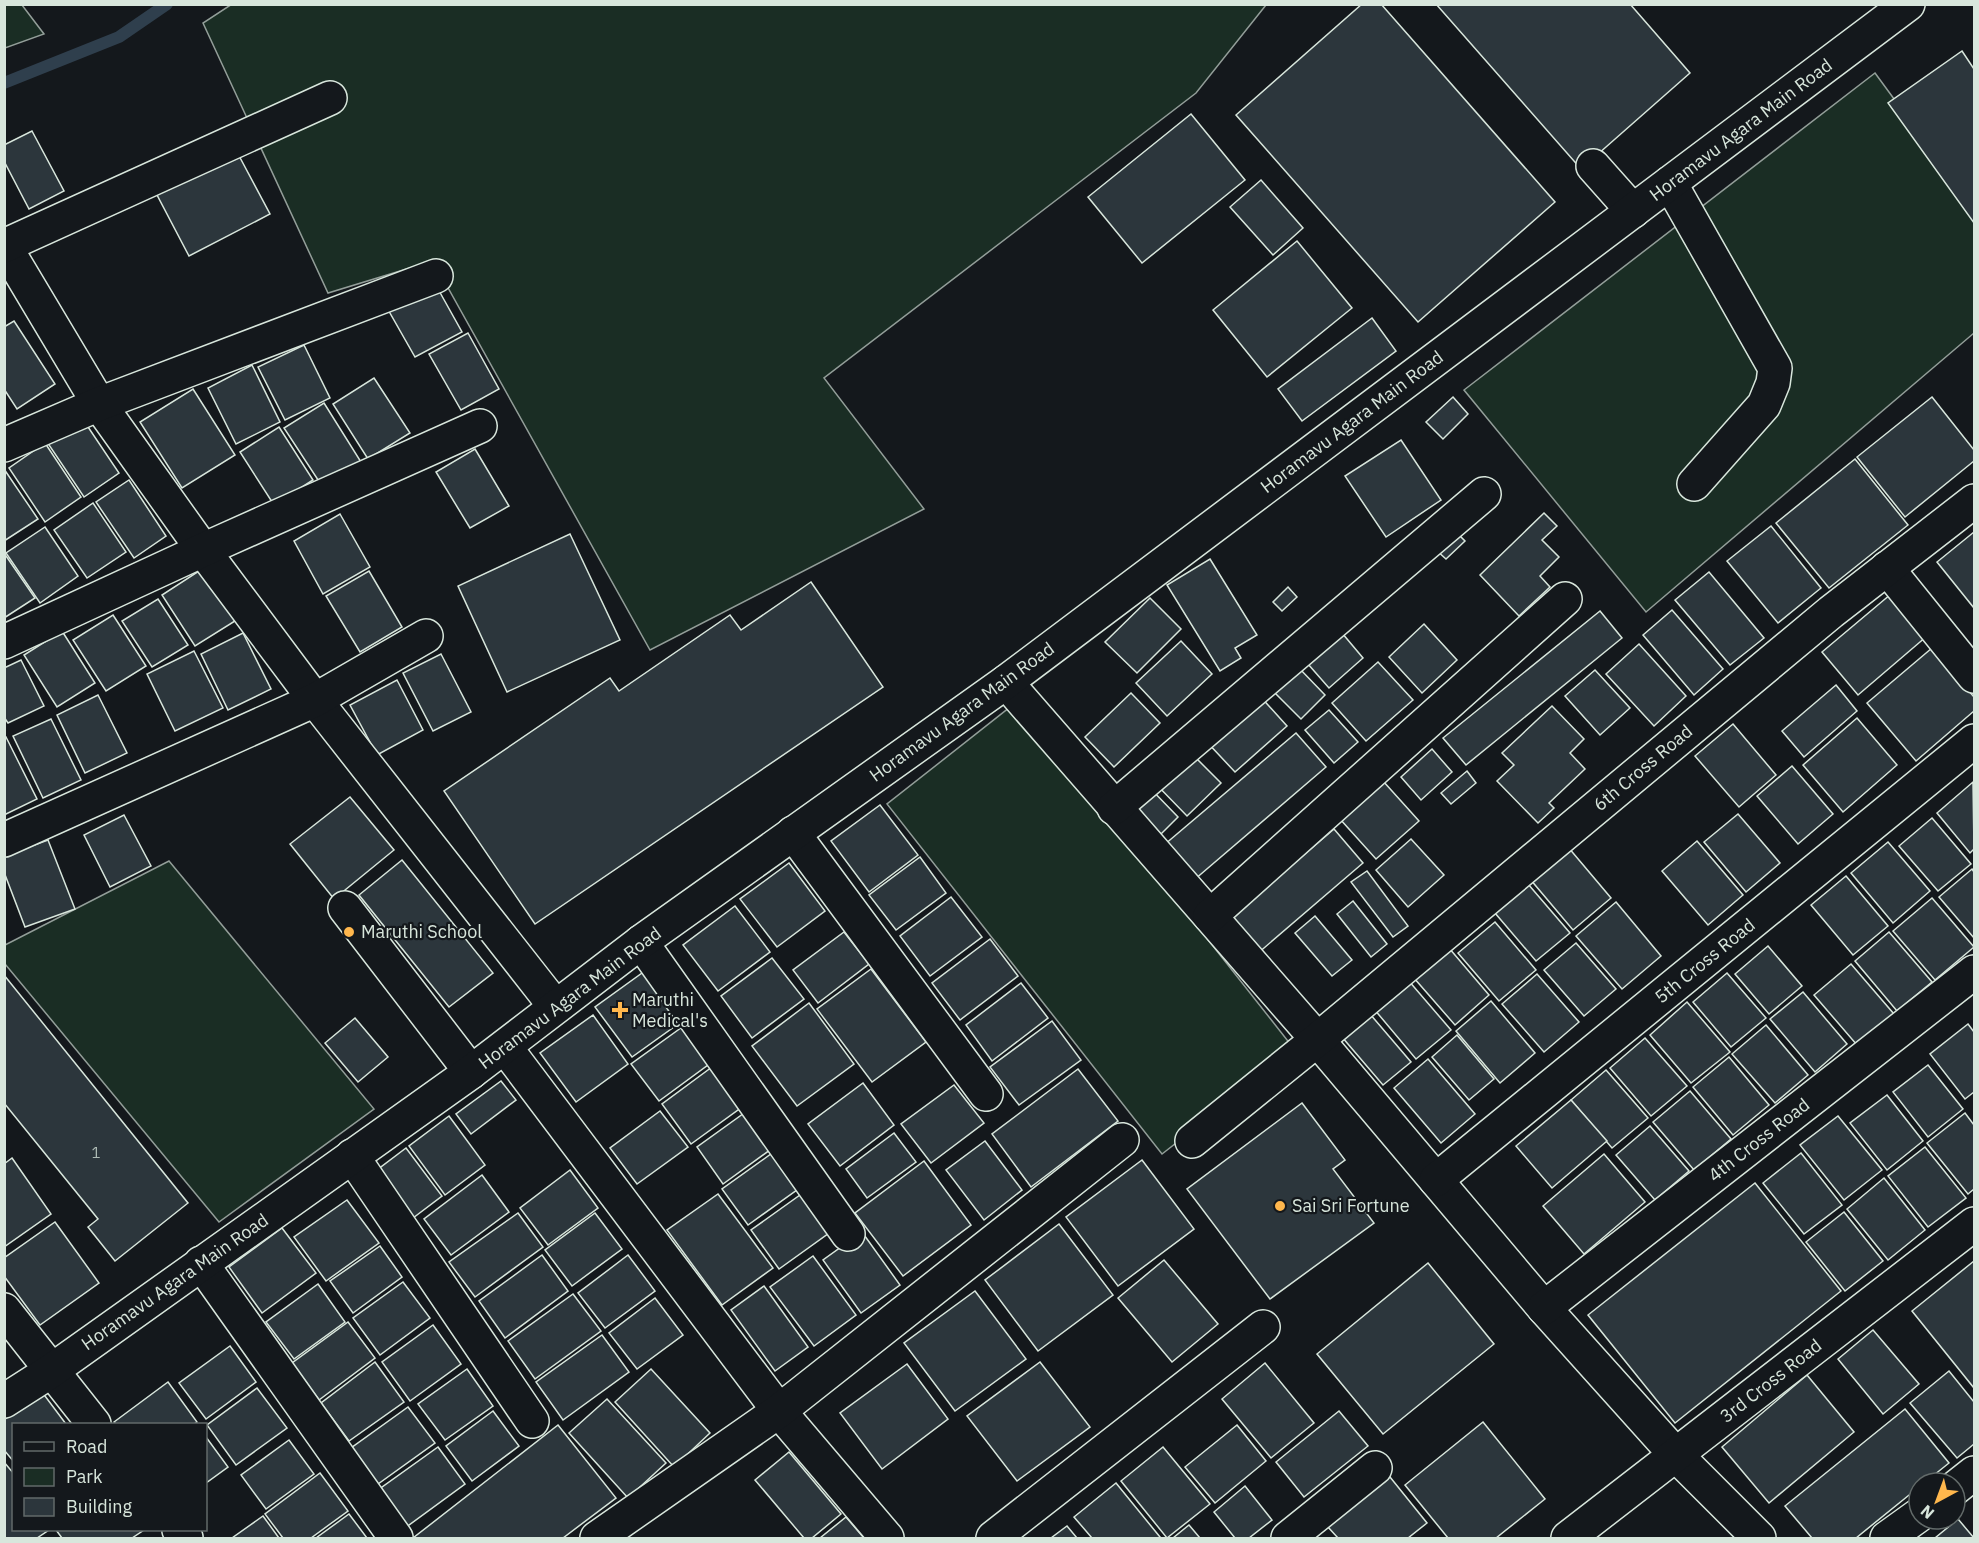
<svg xmlns="http://www.w3.org/2000/svg" width="1979" height="1543" viewBox="0 0 1979 1543" font-family="'IBM Plex Sans',sans-serif">
  <style>
    .green { fill: #1a2d24; stroke: #939e99; stroke-width: 1.5 }
    .lines { fill: none; stroke-linecap: round; stroke-linejoin: round }
    .stream { stroke: #2f3f4d; stroke-width: 12 }
    .building { fill: #2c363c; stroke: #d8e6dc; stroke-width: 1.5 }
    .minor-casing { stroke: #d8e6dc; stroke-width: 36 }
    .minor { stroke: #14181c; stroke-width: 33 }
    .poi-dot { fill: #ffb74d; stroke: #14181c; stroke-width: 2 }
    .labels { text-anchor: middle; stroke-width: 4.5; stroke-linejoin: round; paint-order: stroke }
    .number-label { font-size: 15px; fill: #adbab4 }
    .street-label { font-size: 18px; fill: #d8e6dc; stroke: #14181c }
    .poi-label { font-size: 18px; fill: #d8e6dc; stroke: #14181c; text-anchor: start }
  </style>
  <rect width="100%" height="100%" fill="#14181c"/>
  <g class="green">
    <polygon points="232,4 1266,5 1196,93 824,378 924,509 650,650 433,261 328,293 203,23"/>
    <polygon points="4,5 22,5 44,34 5,48"/>
    <polygon points="1875,73 1974,208 1974,333 1646,612 1464,390"/>
    <polygon points="1019,700 1295,1050 1162,1154 887,804"/>
    <polygon points="169,861 374,1109 219,1222 5,964 5,945"/>
  </g>
  <g class="lines">
    <polyline class="stream" points="4,83 119,37 167,4"/>
  </g>
  <g class="building">
    <polygon points="1362,4 1381,4 1555,202 1418,322 1236,115"/>
    <polygon points="1436,4 1630,4 1690,73 1581,169"/>
    <polygon points="1962,51 1974,69 1974,223 1888,103"/>
    <polygon points="1191,114 1245,180 1142,263 1088,197"/>
    <polygon points="32,131 64,191 29,209 4,161 4,145"/>
    <polygon points="237,152 270,214 189,256 156,193"/>
    <polygon points="1261,180 1303,228 1273,255 1230,207"/>
    <polygon points="1297,241 1352,308 1267,377 1213,310"/>
    <polygon points="433,280 462,332 415,357 386,306"/>
    <polygon points="1372,318 1396,351 1302,421 1278,389"/>
    <polygon points="14,321 55,384 17,409 4,389 4,327"/>
    <polygon points="468,333 499,389 461,410 429,354"/>
    <polygon points="304,345 330,398 285,420 258,367"/>
    <polygon points="252,365 280,422 236,444 208,388"/>
    <polygon points="374,378 410,433 368,459 333,404"/>
    <polygon points="193,389 235,455 182,488 140,422"/>
    <polygon points="1453,397 1468,414 1443,439 1426,422"/>
    <polygon points="1932,397 1974,450 1974,461 1905,517 1857,457"/>
    <polygon points="324,403 361,462 322,486 284,428"/>
    <polygon points="82,418 119,473 84,497 47,442"/>
    <polygon points="279,427 313,480 274,505 240,452"/>
    <polygon points="1401,440 1441,500 1386,537 1345,476"/>
    <polygon points="45,443 81,497 45,522 9,468"/>
    <polygon points="475,449 509,506 470,528 436,472"/>
    <polygon points="1855,459 1908,525 1829,588 1776,523"/>
    <polygon points="4,469 38,519 4,541"/>
    <polygon points="129,480 166,536 134,558 96,502"/>
    <polygon points="93,503 126,552 87,578 54,530"/>
    <polygon points="1544,513 1557,526 1542,540 1559,557 1540,576 1550,587 1519,616 1480,575"/>
    <polygon points="340,514 370,567 323,594 294,541"/>
    <polygon points="1771,526 1821,588 1778,623 1727,561"/>
    <polygon points="45,527 78,576 40,603 6,553"/>
    <polygon points="1455,531 1465,541 1446,559 1435,549"/>
    <polygon points="1974,532 1974,608 1937,562"/>
    <polygon points="570,534 620,640 507,692 458,586"/>
    <polygon points="4,553 35,598 4,618"/>
    <polygon points="1210,559 1257,635 1235,648 1241,658 1220,671 1167,585"/>
    <polygon points="202,569 235,621 195,646 162,595"/>
    <polygon points="369,571 402,627 360,652 326,596"/>
    <polygon points="1709,572 1764,638 1730,665 1675,600"/>
    <polygon points="811,582 883,687 535,924 444,791 610,678 619,691 730,615 741,630"/>
    <polygon points="1288,587 1297,597 1282,611 1273,602"/>
    <polygon points="1891,594 1927,636 1858,695 1822,652"/>
    <polygon points="1150,598 1181,629 1137,673 1105,642"/>
    <polygon points="158,599 188,645 152,667 122,621"/>
    <polygon points="1672,610 1723,669 1694,695 1643,635"/>
    <polygon points="1600,611 1622,638 1466,765 1443,738"/>
    <polygon points="113,615 146,666 106,691 73,640"/>
    <polygon points="1424,624 1457,660 1422,693 1389,657"/>
    <polygon points="62,631 95,683 57,707 24,655"/>
    <polygon points="243,633 271,689 228,710 201,654"/>
    <polygon points="1342,633 1363,658 1329,688 1308,664"/>
    <polygon points="1181,641 1212,674 1167,716 1136,683"/>
    <polygon points="1639,644 1686,696 1654,726 1606,674"/>
    <polygon points="1932,648 1974,697 1974,711 1916,761 1867,703"/>
    <polygon points="194,651 223,708 175,731 147,674"/>
    <polygon points="441,654 471,712 433,731 403,673"/>
    <polygon points="21,660 44,706 8,723 4,717 4,668"/>
    <polygon points="1378,662 1413,700 1366,741 1332,703"/>
    <polygon points="1298,667 1325,695 1301,719 1274,692"/>
    <polygon points="1595,670 1630,708 1600,735 1565,696"/>
    <polygon points="397,680 423,730 377,755 350,705"/>
    <polygon points="1836,685 1857,711 1804,757 1782,731"/>
    <polygon points="1131,693 1160,723 1114,767 1085,737"/>
    <polygon points="1258,694 1287,726 1235,772 1206,741"/>
    <polygon points="98,695 127,753 85,773 57,715"/>
    <polygon points="1552,706 1584,739 1570,753 1585,769 1549,803 1554,808 1538,823 1497,781 1514,765 1502,753"/>
    <polygon points="1329,710 1358,742 1334,763 1305,730"/>
    <polygon points="1857,718 1897,765 1843,812 1803,765"/>
    <polygon points="51,719 81,780 43,798 13,736"/>
    <polygon points="1733,724 1776,775 1739,807 1695,756"/>
    <polygon points="1296,733 1326,767 1194,880 1164,845"/>
    <polygon points="6,737 37,799 4,815 4,738"/>
    <polygon points="1186,748 1221,783 1187,816 1153,781"/>
    <polygon points="1432,749 1452,772 1421,800 1401,777"/>
    <polygon points="1792,766 1833,814 1798,844 1757,796"/>
    <polygon points="1467,771 1476,783 1451,804 1441,793"/>
    <polygon points="1383,781 1419,821 1376,859 1340,819"/>
    <polygon points="1973,782 1974,849 1970,853 1937,813"/>
    <polygon points="1147,785 1178,817 1161,834 1130,802"/>
    <polygon points="350,797 394,850 334,899 290,844"/>
    <polygon points="880,805 918,855 869,892 831,841"/>
    <polygon points="1738,814 1780,863 1746,892 1704,842"/>
    <polygon points="124,815 151,866 110,887 84,835"/>
    <polygon points="1932,818 1971,864 1938,891 1899,846"/>
    <polygon points="1334,829 1363,863 1257,954 1227,920"/>
    <polygon points="1411,839 1444,875 1408,907 1376,870"/>
    <polygon points="48,840 75,909 25,927 4,872 4,856"/>
    <polygon points="1697,841 1743,895 1708,925 1662,871"/>
    <polygon points="1888,842 1930,891 1893,923 1851,873"/>
    <polygon points="1568,847 1611,898 1573,930 1530,879"/>
    <polygon points="920,857 946,893 896,930 869,895"/>
    <polygon points="402,860 493,973 449,1007 359,895"/>
    <polygon points="789,863 825,911 777,947 740,899"/>
    <polygon points="1972,869 1974,872 1974,938 1939,897"/>
    <polygon points="1367,871 1408,926 1393,937 1351,882"/>
    <polygon points="1846,876 1888,926 1853,955 1811,905"/>
    <polygon points="1528,884 1570,933 1536,961 1495,913"/>
    <polygon points="951,897 982,937 930,976 900,936"/>
    <polygon points="1932,898 1974,947 1935,980 1893,931"/>
    <polygon points="1353,901 1387,944 1371,957 1337,914"/>
    <polygon points="1616,902 1661,956 1622,989 1576,936"/>
    <polygon points="735,906 770,952 718,991 683,945"/>
    <polygon points="1315,916 1352,960 1332,976 1295,933"/>
    <polygon points="1495,922 1536,970 1499,1001 1458,953"/>
    <polygon points="844,932 869,964 818,1003 793,970"/>
    <polygon points="1889,932 1932,982 1897,1011 1855,961"/>
    <polygon points="990,939 1018,976 960,1020 932,983"/>
    <polygon points="1576,943 1616,989 1584,1016 1544,970"/>
    <polygon points="1768,946 1802,986 1769,1014 1735,974"/>
    <polygon points="1449,948 1489,995 1455,1025 1414,978"/>
    <polygon points="772,958 804,999 752,1038 721,996"/>
    <polygon points="1851,964 1894,1014 1857,1045 1814,995"/>
    <polygon points="649,968 685,1019 632,1057 595,1007"/>
    <polygon points="871,969 926,1042 872,1082 817,1009"/>
    <polygon points="1727,973 1766,1018 1731,1047 1693,1002"/>
    <polygon points="1537,974 1579,1022 1544,1052 1502,1004"/>
    <polygon points="4,975 188,1203 115,1261 88,1227 98,1219 4,1103"/>
    <polygon points="1408,980 1451,1030 1416,1059 1374,1009"/>
    <polygon points="1021,983 1048,1018 992,1061 966,1025"/>
    <polygon points="1803,992 1847,1044 1815,1072 1770,1019"/>
    <polygon points="1491,1001 1535,1053 1500,1083 1456,1031"/>
    <polygon points="1687,1002 1730,1052 1691,1083 1650,1035"/>
    <polygon points="809,1003 854,1064 797,1106 752,1046"/>
    <polygon points="1370,1014 1411,1062 1383,1085 1342,1037"/>
    <polygon points="593,1015 628,1064 576,1102 540,1053"/>
    <polygon points="355,1018 388,1057 358,1082 325,1043"/>
    <polygon points="1052,1021 1081,1060 1019,1105 990,1067"/>
    <polygon points="1968,1024 1974,1032 1974,1092 1965,1099 1930,1054"/>
    <polygon points="685,1025 712,1062 659,1101 631,1064"/>
    <polygon points="1766,1025 1808,1075 1775,1103 1732,1054"/>
    <polygon points="1457,1035 1494,1079 1469,1100 1432,1057"/>
    <polygon points="1645,1038 1687,1086 1651,1116 1610,1068"/>
    <polygon points="1729,1057 1769,1105 1733,1135 1693,1087"/>
    <polygon points="1428,1059 1475,1114 1441,1143 1394,1088"/>
    <polygon points="1928,1065 1963,1109 1928,1137 1893,1092"/>
    <polygon points="712,1067 742,1107 691,1144 662,1104"/>
    <polygon points="1078,1069 1118,1121 1031,1187 992,1134"/>
    <polygon points="1606,1070 1648,1118 1612,1148 1571,1100"/>
    <polygon points="501,1081 516,1100 471,1134 456,1114"/>
    <polygon points="863,1083 894,1125 840,1166 808,1124"/>
    <polygon points="954,1085 984,1123 931,1163 901,1124"/>
    <polygon points="1690,1091 1731,1139 1694,1170 1653,1122"/>
    <polygon points="1887,1095 1923,1141 1887,1170 1850,1123"/>
    <polygon points="1571,1100 1607,1141 1552,1188 1516,1146"/>
    <polygon points="1302,1103 1345,1160 1333,1169 1374,1223 1270,1299 1187,1189"/>
    <polygon points="660,1111 688,1147 637,1184 610,1148"/>
    <polygon points="747,1111 774,1147 723,1184 697,1147"/>
    <polygon points="1965,1113 1974,1125 1974,1189 1968,1194 1927,1143"/>
    <polygon points="449,1116 485,1165 445,1195 409,1146"/>
    <polygon points="1838,1116 1882,1170 1844,1200 1800,1145"/>
    <polygon points="1650,1126 1689,1171 1655,1200 1616,1155"/>
    <polygon points="894,1133 916,1162 867,1198 846,1169"/>
    <polygon points="985,1141 1022,1190 984,1220 946,1170"/>
    <polygon points="1925,1147 1966,1198 1928,1227 1888,1176"/>
    <polygon points="406,1148 442,1196 413,1218 377,1170"/>
    <polygon points="775,1151 801,1187 748,1225 722,1189"/>
    <polygon points="1801,1153 1842,1205 1804,1234 1763,1183"/>
    <polygon points="1604,1154 1645,1202 1584,1254 1543,1206"/>
    <polygon points="12,1158 51,1214 4,1247 4,1164"/>
    <polygon points="1142,1160 1194,1229 1118,1286 1066,1217"/>
    <polygon points="924,1161 971,1225 903,1276 855,1213"/>
    <polygon points="570,1170 598,1208 548,1245 520,1208"/>
    <polygon points="482,1175 509,1212 451,1255 424,1219"/>
    <polygon points="1884,1178 1925,1230 1888,1260 1847,1209"/>
    <polygon points="1755,1183 1841,1291 1675,1423 1588,1315"/>
    <polygon points="807,1190 836,1228 779,1269 751,1230"/>
    <polygon points="718,1194 773,1268 722,1305 667,1230"/>
    <polygon points="347,1200 379,1243 326,1281 294,1237"/>
    <polygon points="1844,1212 1883,1261 1845,1291 1806,1242"/>
    <polygon points="518,1213 543,1247 475,1297 449,1262"/>
    <polygon points="595,1213 622,1249 572,1286 545,1250"/>
    <polygon points="55,1222 99,1283 40,1325 4,1276 4,1258"/>
    <polygon points="1059,1224 1113,1295 1038,1351 985,1280"/>
    <polygon points="282,1228 316,1273 262,1313 229,1267"/>
    <polygon points="862,1232 900,1285 861,1313 823,1260"/>
    <polygon points="380,1246 402,1277 353,1313 330,1281"/>
    <polygon points="542,1255 568,1291 505,1338 479,1301"/>
    <polygon points="628,1255 655,1291 605,1328 578,1293"/>
    <polygon points="813,1256 856,1315 814,1346 770,1287"/>
    <polygon points="1164,1260 1218,1324 1172,1362 1118,1298"/>
    <polygon points="1974,1261 1974,1388 1912,1311"/>
    <polygon points="1428,1263 1494,1344 1383,1434 1317,1354"/>
    <polygon points="403,1282 430,1318 380,1355 353,1318"/>
    <polygon points="318,1284 345,1322 294,1359 266,1322"/>
    <polygon points="764,1286 808,1347 775,1371 731,1310"/>
    <polygon points="975,1291 1026,1359 955,1411 904,1343"/>
    <polygon points="573,1294 601,1331 535,1379 508,1341"/>
    <polygon points="655,1298 683,1335 637,1369 609,1333"/>
    <polygon points="348,1322 375,1358 319,1400 292,1363"/>
    <polygon points="433,1325 461,1364 410,1401 382,1362"/>
    <polygon points="1873,1330 1919,1384 1883,1414 1838,1359"/>
    <polygon points="602,1335 629,1372 563,1420 536,1382"/>
    <polygon points="230,1346 256,1382 206,1419 179,1383"/>
    <polygon points="375,1362 404,1402 349,1441 321,1403"/>
    <polygon points="1040,1362 1090,1427 1017,1481 967,1416"/>
    <polygon points="1265,1363 1314,1423 1271,1458 1222,1399"/>
    <polygon points="907,1364 948,1419 882,1469 840,1413"/>
    <polygon points="467,1369 493,1406 445,1440 418,1404"/>
    <polygon points="651,1369 710,1433 674,1467 615,1402"/>
    <polygon points="1949,1371 1974,1402 1974,1444 1957,1458 1910,1403"/>
    <polygon points="1807,1375 1854,1432 1769,1503 1722,1447"/>
    <polygon points="168,1382 197,1422 194,1424 116,1424 114,1422"/>
    <polygon points="257,1388 287,1428 236,1465 207,1425"/>
    <polygon points="42,1392 66,1424 14,1424 14,1462 4,1450 4,1420"/>
    <polygon points="607,1399 666,1463 628,1498 569,1433"/>
    <polygon points="408,1407 435,1443 378,1484 351,1448"/>
    <polygon points="1905,1409 1949,1463 1924,1483 1919,1483 1919,1487 1856,1538 1812,1538 1785,1506"/>
    <polygon points="493,1411 519,1446 472,1481 446,1446"/>
    <polygon points="1339,1411 1368,1446 1304,1497 1276,1462"/>
    <polygon points="1483,1422 1545,1499 1496,1538 1448,1538 1405,1485"/>
    <polygon points="558,1425 616,1498 563,1538 413,1538"/>
    <polygon points="1237,1425 1266,1461 1215,1503 1185,1467"/>
    <polygon points="206,1437 228,1467 206,1483"/>
    <polygon points="289,1440 314,1474 266,1509 241,1475"/>
    <polygon points="438,1447 465,1484 405,1528 378,1490"/>
    <polygon points="1163,1447 1210,1504 1167,1538 1121,1481"/>
    <polygon points="789,1452 841,1514 812,1538 804,1538 755,1480"/>
    <polygon points="4,1462 14,1474 14,1530 49,1530 37,1538 4,1538"/>
    <polygon points="320,1473 348,1511 311,1538 283,1538 265,1514"/>
    <polygon points="1390,1477 1427,1523 1408,1538 1338,1538 1328,1527"/>
    <polygon points="1116,1483 1160,1537 1159,1538 1092,1538 1074,1517"/>
    <polygon points="1245,1486 1272,1520 1249,1538 1235,1538 1214,1512"/>
    <polygon points="349,1514 367,1538 316,1538"/>
    <polygon points="263,1516 279,1538 232,1538"/>
    <polygon points="846,1517 864,1538 820,1538"/>
    <polygon points="1958,1519 1974,1538 1935,1538"/>
    <polygon points="1189,1525 1200,1538 1173,1538"/>
    <polygon points="1067,1526 1077,1538 1051,1538"/>
    <polygon points="56,1530 144,1530 132,1538 62,1538"/>
  </g>
  <g class="lines">
    <defs>
      <g id="minor">
        <polyline points="1593,166 1633,211"/>
        <polyline points="1670,183 1775,368 1773,383 1764,405 1694,484"/>
        <polyline points="4,245 99,404 203,550 315,700 555,1006"/>
        <polyline points="4,246 330,98"/>
        <polyline points="4,445 99,404 436,276"/>
        <polyline points="1887,568 1974,676"/>
        <polyline points="4,642 203,550 480,426"/>
        <polyline points="1006,682 1310,1031 1544,1308 1676,1455 1759,1538"/>
        <polyline points="1114,808 1484,494"/>
        <polyline points="793,833 986,1094"/>
        <polyline points="4,840 315,700 426,636"/>
        <polyline points="345,908 471,1072"/>
        <polyline points="1210,916 1565,599"/>
        <polyline points="641,942 848,1234"/>
        <polyline points="505,1047 779,1411 887,1538"/>
        <polyline points="1192,1141 1317,1040 1831,612 1974,501"/>
        <polyline points="352,1156 532,1421"/>
        <polyline points="1436,1180 1974,741"/>
        <polyline points="201,1263 396,1538"/>
        <polyline points="1544,1308 1974,972"/>
        <polyline points="4,1310 94,1424"/>
        <polyline points="4,1401 51,1371 471,1072 641,942 1006,682 1908,4"/>
        <polyline points="1955,1488 1974,1473"/>
        <polyline points="179,1530 186,1538"/>
        <polyline points="597,1538 779,1411 1122,1140"/>
        <polyline points="993,1538 1263,1327"/>
        <polyline points="1288,1538 1375,1468"/>
        <polyline points="1568,1538 1974,1224"/>
        <polyline points="1887,1538 1919,1515"/>
      </g>
    </defs>
    <use href="#minor" class="minor-casing"/>
    <use href="#minor" class="minor"/>
  </g>
  <g class="poi-dot">
    <circle cx="349" cy="932" r="6"/>
    <path d="M617 1001h6v6h6v6h-6v6h-6v-6h-6v-6h6z"/>
    <circle cx="1280" cy="1206" r="6"/>
  </g>
  <g class="labels">
    <g class="number-label">
      <text x="96" y="1158">1</text>
    </g>
    <g class="street-label">
      <text transform="translate(1741 130) rotate(-37)" y="6">Horamavu Agara Main Road</text>
      <text transform="translate(1352 422) rotate(-37)" y="6">Horamavu Agara Main Road</text>
      <text transform="translate(962 712) rotate(-36)" y="6">Horamavu Agara Main Road</text>
      <text transform="translate(1643 768) rotate(-40)" y="6">6th Cross Road</text>
      <text transform="translate(1705 961) rotate(-39)" y="6">5th Cross Road</text>
      <text transform="translate(570 998) rotate(-37)" y="6">Horamavu Agara Main Road</text>
      <text transform="translate(1759 1140) rotate(-38)" y="6">4th Cross Road</text>
      <text transform="translate(175 1282) rotate(-35)" y="6">Horamavu Agara Main Road</text>
      <text transform="translate(1771 1381) rotate(-38)" y="6">3rd Cross Road</text>
    </g>
    <g class="poi-label">
      <text x="361" y="938">Maruthi School</text>
      <text x="632" y="1006">Maruthi<tspan x="632" dy="21">Medical's</tspan></text>
      <text x="1292" y="1212">Sai Sri Fortune</text>
    </g>
  </g>
  <rect width="1979" height="1543" fill="none" stroke="#d8e6dc" stroke-width="12"/>
  <rect x="12" y="1423" width="195" height="108" fill="#14181c" stroke="#626a69" stroke-width="1.5"/>
  <rect x="24" y="1442" width="30" height="9" fill="#14181c" stroke="#626a69" stroke-width="1.5"/>
  <text x="66" y="1453" font-size="18" fill="#d8e6dc">Road</text>
  <rect x="24" y="1468" width="30" height="18" fill="#1a2d24" stroke="#626a69" stroke-width="1.5"/>
  <text x="66" y="1483" font-size="18" fill="#d8e6dc">Park</text>
  <rect x="24" y="1498" width="30" height="18" fill="#2c363c" stroke="#626a69" stroke-width="1.5"/>
  <text x="66" y="1513" font-size="18" fill="#d8e6dc">Building</text>
  <g transform="translate(1937 1501) rotate(221)"><circle r="28" fill="#14181c" stroke="#626a69" stroke-width="1.5"/>
  <path d="M0-4.5L10 22L0 15L-10 22Z" fill="#ffb74d"/>
  <text y="-9" font-size="16" font-weight="bold" text-anchor="middle" fill="#d8e6dc">N</text>
  </g>
</svg>
